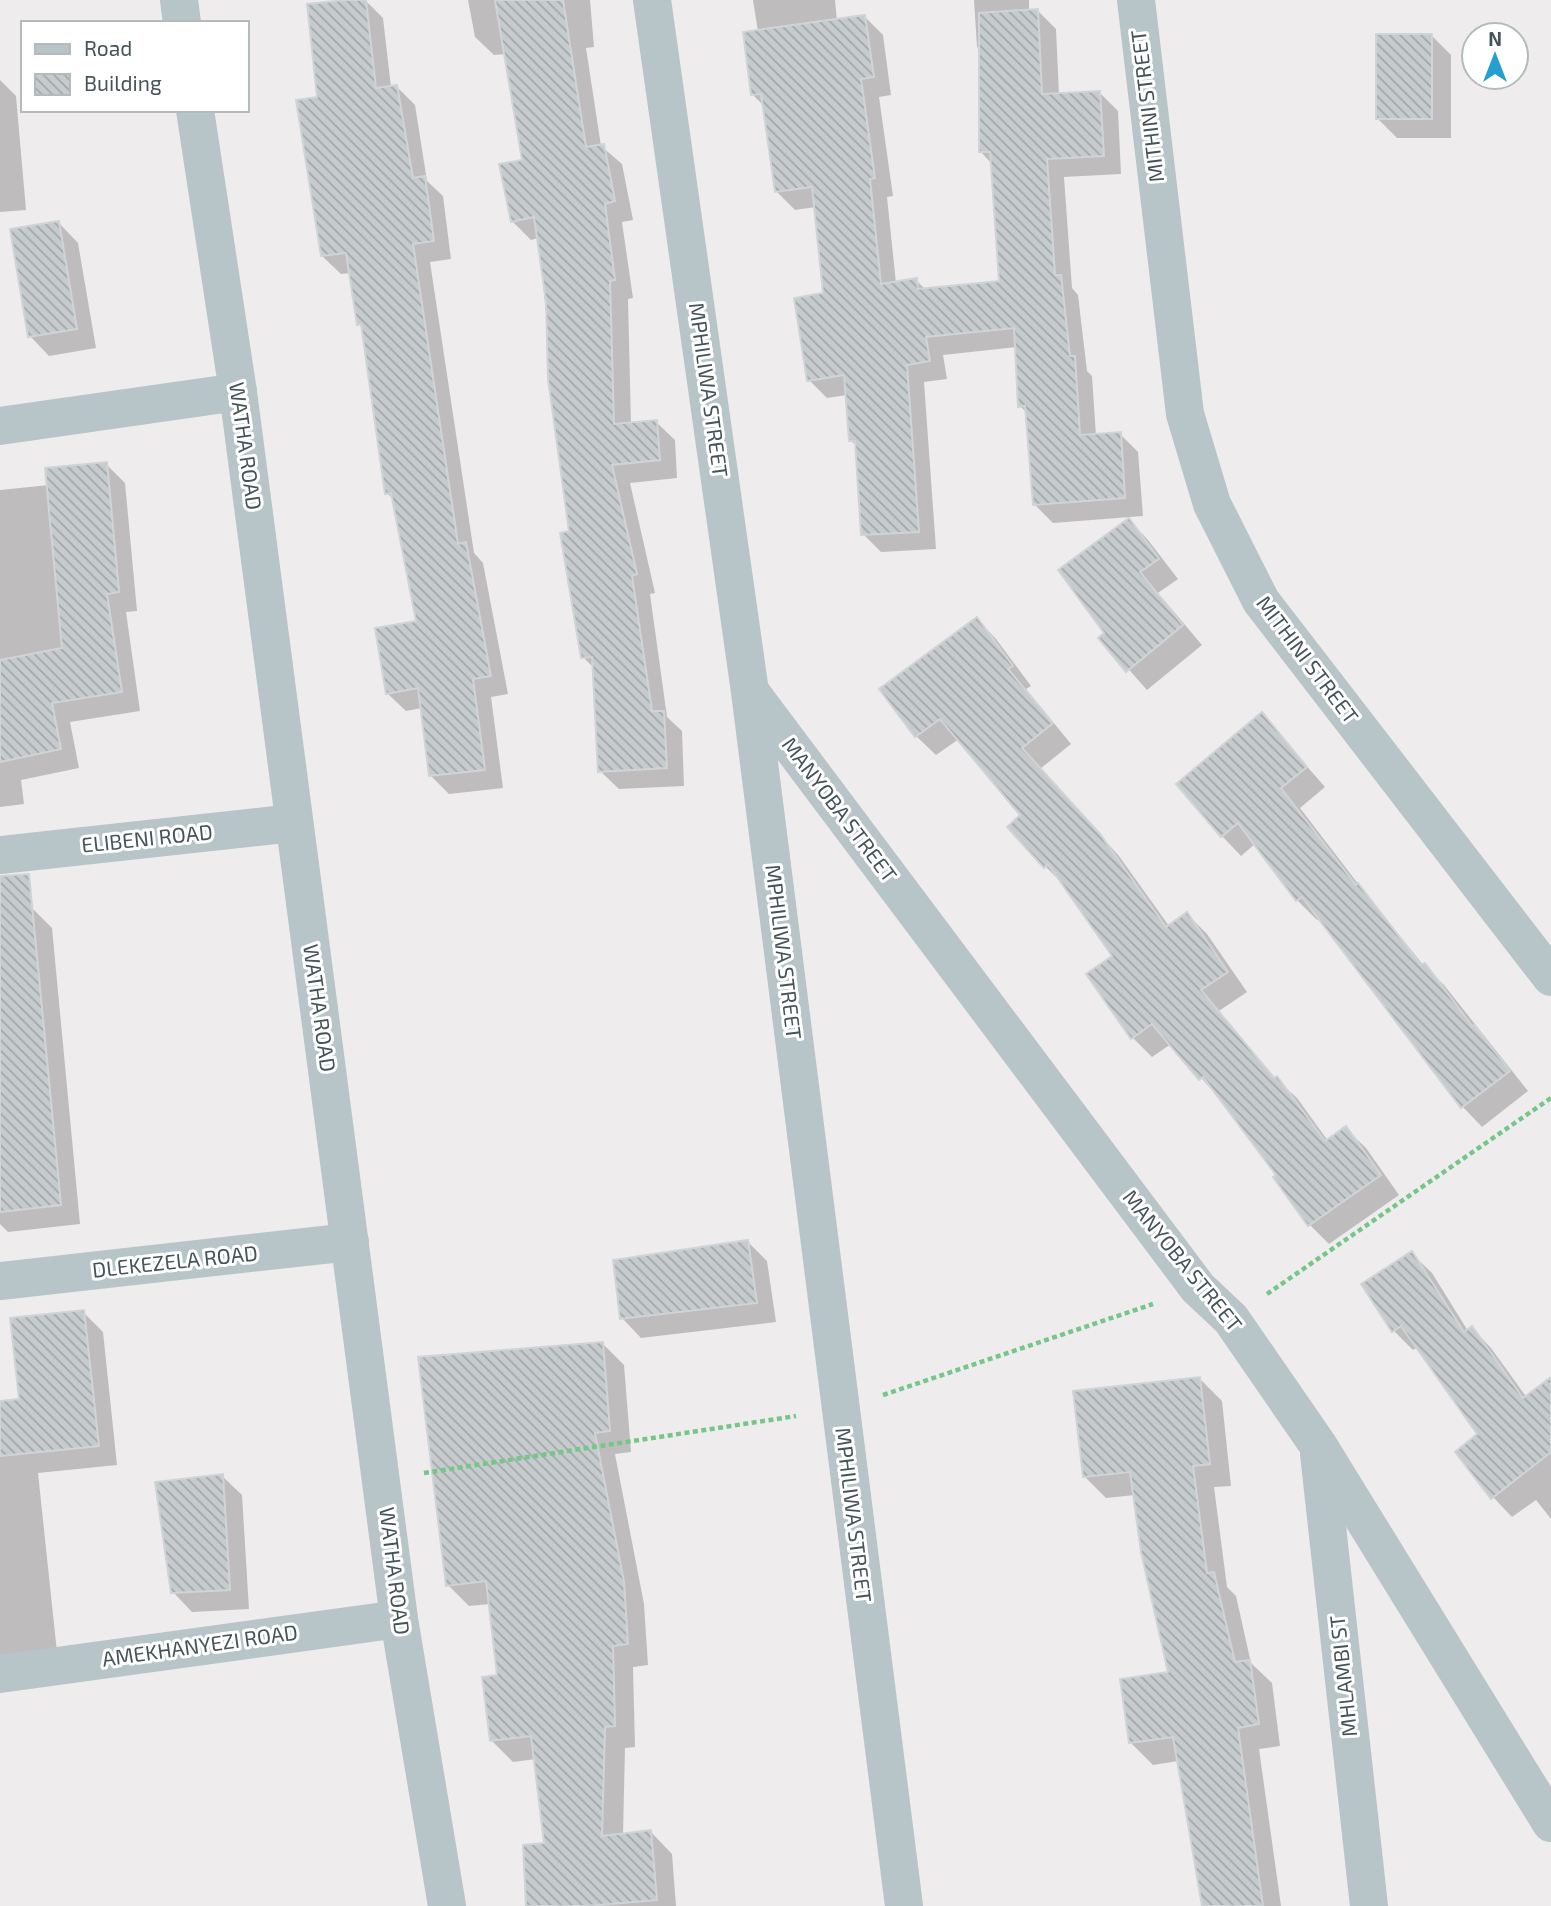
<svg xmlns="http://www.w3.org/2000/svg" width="1551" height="1906" viewBox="0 0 1551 1906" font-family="'Exo 2',sans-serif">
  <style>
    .shadow { fill: #0003 }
    .building { fill: url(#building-back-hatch); stroke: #d0d4d7; stroke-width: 2 }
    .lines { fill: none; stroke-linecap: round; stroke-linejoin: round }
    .path { stroke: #77c689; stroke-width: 4.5; stroke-dasharray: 5 3.5; stroke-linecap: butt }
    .street { stroke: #b8c5c8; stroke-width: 38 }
    .labels { text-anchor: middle; stroke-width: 6; stroke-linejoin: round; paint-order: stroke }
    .street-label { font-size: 21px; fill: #465458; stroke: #fff }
  </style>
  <defs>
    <pattern id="building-back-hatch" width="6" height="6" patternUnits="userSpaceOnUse" patternTransform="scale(1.75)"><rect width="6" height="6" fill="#c6cbce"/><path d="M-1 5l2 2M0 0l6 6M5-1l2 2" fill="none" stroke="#a3a7aa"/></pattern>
  </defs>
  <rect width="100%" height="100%" fill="#efeced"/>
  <g class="shadow">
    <polygon points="361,0 365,0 383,18 391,87 397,87 415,105 427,181 443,196 451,259 430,262 474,553 483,563 508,694 491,697 503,788 449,794 431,776 422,708 406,711 387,693 418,622 394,500 387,493 363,328 359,324 351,273 341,274 322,256 319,99"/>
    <polygon points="468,0 590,0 594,47 586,48 601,146 622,164 633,220 622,222 633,298 628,299 631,424 656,422 675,440 677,478 630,483 655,593 650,594 667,717 682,731 684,786 619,789 600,771 595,669 583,657 538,238 531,240 512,221 524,161 506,54 494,55 475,37"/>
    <polygon points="753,0 835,0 837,21 865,17 883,35 891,95 879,97 893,196 887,197 896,283 916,280 926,290 1001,282 992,164 980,151 980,50 977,47 974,0 1029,0 1029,12 1038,11 1056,29 1059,95 1100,93 1118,111 1121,174 1064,177 1072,288 1078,295 1087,371 1092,376 1096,436 1120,434 1138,452 1143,516 1053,523 1035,505 1027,413 1020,406 1017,347 943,355 947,379 924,382 936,549 881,552 863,534 858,447 851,441 847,395 827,398 809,380 825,294 816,207 795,210 777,192 765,107 753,95 758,32"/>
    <polygon points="1432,36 1451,55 1451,138 1397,138 1378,119"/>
    <polygon points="0,80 16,96 26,210 0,212"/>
    <polygon points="59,223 78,243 96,348 49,356 30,336"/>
    <polygon points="106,464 125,483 137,611 126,612 140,711 70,722 79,768 21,780 24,804 0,807 0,490 49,485"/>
    <polygon points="1129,520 1148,540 1178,579 1158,593 1202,645 1147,690 1101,638 1106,633"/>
    <polygon points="977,619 996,639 1031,686 1026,689 1071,744 1040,769 1119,856 1169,926 1187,914 1207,934 1247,992 1219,1011 1276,1079 1297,1098 1328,1141 1346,1129 1366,1148 1399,1195 1329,1244 1310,1225 1278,1175 1220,1099 1171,1044 1152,1057 1132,1037 1115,957 1065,886 1045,866 1022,815 959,739 936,755 916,736"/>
    <polygon points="1262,715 1325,787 1300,808 1362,889 1424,966 1444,985 1528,1091 1482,1127 1463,1107 1319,918 1317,920 1297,900 1255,844 1241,856 1222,836"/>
    <polygon points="32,908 52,928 80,1224 8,1232 0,1224 0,912"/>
    <polygon points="748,1242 767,1261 776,1322 641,1338 622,1318"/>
    <polygon points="1412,1254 1432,1273 1468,1331 1472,1328 1491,1348 1527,1398 1551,1379 1551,1519 1536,1500 1512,1517 1493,1497 1480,1435 1418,1347 1413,1350 1394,1331"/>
    <polygon points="83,1312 103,1332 117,1465 38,1473 57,1652 0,1659 0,1403 21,1401"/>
    <polygon points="602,1343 624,1365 631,1452 615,1454 644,1604 648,1665 633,1667 635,1747 625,1748 623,1835 651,1832 672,1854 676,1906 528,1906 546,1844 536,1759 513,1762 491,1740 499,1677 490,1604 469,1606 448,1585"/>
    <polygon points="1200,1379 1222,1401 1231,1486 1214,1487 1227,1587 1236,1596 1251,1663 1272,1683 1280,1746 1259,1749 1281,1906 1204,1906 1178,1761 1153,1765 1131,1743 1170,1673 1135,1495 1106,1498 1084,1476"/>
    <polygon points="222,1476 242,1495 249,1609 192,1612 173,1592"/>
  </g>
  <g class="building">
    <polygon points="345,0 366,0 376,88 397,85 413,178 425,176 434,241 413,244 458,544 466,542 491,676 473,679 485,770 429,776 418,688 386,694 375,628 416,621 391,493 385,494 361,324 357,325 346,253 321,256 296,100 317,97 307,4"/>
    <polygon points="495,0 563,0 586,147 604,144 615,201 605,204 615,280 610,281 614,424 657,420 660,460 612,465 637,574 632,576 652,711 664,711 667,768 598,772 592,657 581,658 560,533 569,531 548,379 546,301 534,217 511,222 499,164 522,160"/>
    <polygon points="1038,9 1042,94 1100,91 1104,156 1047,159 1055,275 1061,275 1070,356 1075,356 1080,435 1121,432 1125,498 1033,505 1025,406 1018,407 1014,328 926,337 930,361 907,365 919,532 861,535 855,441 849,441 844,375 807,381 794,298 823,293 812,187 775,192 761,94 751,95 743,32 865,15 874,77 861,79 875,178 870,179 881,284 917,278 918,289 999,281 990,152 979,152 979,13"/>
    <rect x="1376" y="34" width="56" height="85"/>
    <polygon points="59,221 77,329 28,337 10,229"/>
    <polygon points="107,462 119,592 107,594 122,692 52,703 61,749 0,762 0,660 62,648 45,468"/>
    <polygon points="1129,518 1159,559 1140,572 1183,625 1126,672 1098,638 1104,633 1058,570"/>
    <polygon points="977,617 1013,666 1008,669 1053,723 1022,748 1100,834 1166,927 1187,912 1228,972 1201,990 1274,1078 1277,1076 1325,1141 1346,1126 1381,1175 1308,1226 1273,1177 1276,1175 1203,1077 1199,1080 1152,1024 1131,1039 1086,974 1112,956 1048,864 1044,868 1007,827 1020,815 940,719 915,737 879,689"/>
    <polygon points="1262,712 1307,767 1281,788 1356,885 1358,883 1421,965 1425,963 1472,1026 1474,1025 1510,1071 1461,1108 1302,897 1296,901 1238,823 1221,837 1176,784"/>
    <polygon points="29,874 61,1205 0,1212 0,876"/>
    <polygon points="748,1240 757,1303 620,1319 613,1260"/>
    <polygon points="1412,1251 1464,1332 1472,1326 1523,1398 1551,1377 1551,1452 1491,1499 1455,1452 1477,1434 1401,1326 1392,1332 1361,1284"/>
    <polygon points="84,1310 99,1446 0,1456 0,1401 19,1399 10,1318"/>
    <polygon points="603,1342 610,1431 595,1433 624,1582 628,1644 613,1646 615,1726 605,1727 602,1836 651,1830 657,1900 587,1906 526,1906 523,1845 544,1843 531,1736 490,1741 482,1677 497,1675 486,1581 446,1586 418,1357"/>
    <polygon points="1200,1377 1210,1464 1193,1466 1207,1573 1214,1572 1235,1662 1250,1660 1259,1724 1238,1728 1263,1906 1202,1906 1173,1737 1129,1743 1120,1679 1168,1672 1141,1552 1130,1472 1083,1477 1073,1391"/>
    <polygon points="223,1474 230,1590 171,1593 155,1482"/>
  </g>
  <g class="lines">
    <g class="path">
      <polyline points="1267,1294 1551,1098"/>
      <polyline points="883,1395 1153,1304"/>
      <polyline points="424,1473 796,1416"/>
    </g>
    <g class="street">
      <polyline points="179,0 182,23"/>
      <polyline points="652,0 750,692 904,1906"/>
      <polyline points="1136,0 1185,414 1212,504 1261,601 1551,977"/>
      <polyline points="195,110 238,392 399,1619 447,1906"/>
      <polyline points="0,426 238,392"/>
      <polyline points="752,694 1198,1288 1231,1319 1318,1445 1551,1823"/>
      <polyline points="0,855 294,823"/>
      <polyline points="0,1281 350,1242"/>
      <polyline points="1319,1454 1369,1906"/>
      <polyline points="0,1674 399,1619"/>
    </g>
  </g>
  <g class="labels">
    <g class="street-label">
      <text transform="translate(1148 106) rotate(-97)" y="7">MITHINI STREET</text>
      <text transform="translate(708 390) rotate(82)" y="7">MPHILIWA STREET</text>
      <text transform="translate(245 446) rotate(82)" y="7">WATHA ROAD</text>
      <text transform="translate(1307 660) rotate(53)" y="7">MITHINI STREET</text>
      <text transform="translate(839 810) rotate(53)" y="7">MANYOBA STREET</text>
      <text transform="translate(147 839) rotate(-6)" y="7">ELIBENI ROAD</text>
      <text transform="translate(783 952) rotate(83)" y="7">MPHILIWA STREET</text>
      <text transform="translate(319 1008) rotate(82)" y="7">WATHA ROAD</text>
      <text transform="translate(1182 1261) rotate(51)" y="7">MANYOBA STREET</text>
      <text transform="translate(175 1262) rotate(-6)" y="7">DLEKEZELA ROAD</text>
      <text transform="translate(853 1515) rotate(83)" y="7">MPHILIWA STREET</text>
      <text transform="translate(394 1571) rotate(83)" y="7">WATHA ROAD</text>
      <text transform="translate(200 1646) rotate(-8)" y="7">AMEKHANYEZI ROAD</text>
      <text transform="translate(1344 1676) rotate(-96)" y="7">MHLAMBI ST</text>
    </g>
  </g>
  <rect x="21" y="21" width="228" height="91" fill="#ffffff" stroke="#b5bbbc" stroke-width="2"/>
  <rect x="35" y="44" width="35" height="10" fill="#b8c5c8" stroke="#b5bbbc" stroke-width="2"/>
  <text x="84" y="56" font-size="21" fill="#465458">Road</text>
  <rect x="35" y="74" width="35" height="21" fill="url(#building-back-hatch)" stroke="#b5bbbc" stroke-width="2"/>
  <text x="84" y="91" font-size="21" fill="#465458">Building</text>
  <g transform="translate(1495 56)"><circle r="33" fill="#ffffff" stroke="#b5bbbc" stroke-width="2"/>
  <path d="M0-5L12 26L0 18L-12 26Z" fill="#259ed0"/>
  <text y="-10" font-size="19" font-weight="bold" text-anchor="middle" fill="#465458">N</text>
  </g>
</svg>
